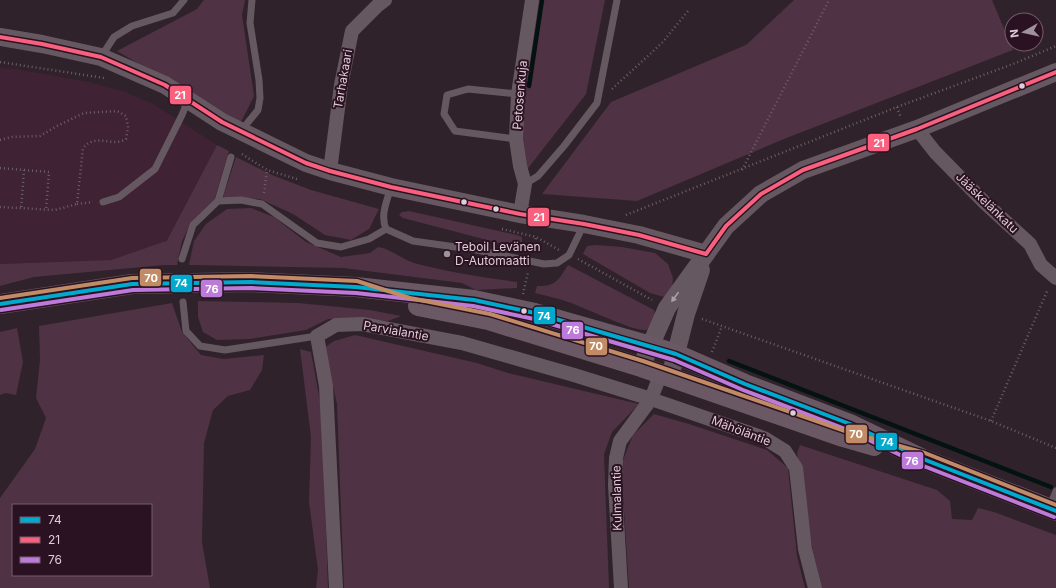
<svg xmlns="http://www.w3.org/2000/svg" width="1056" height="588" viewBox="0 0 1056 588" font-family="Inter,sans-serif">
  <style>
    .built { fill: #402235 }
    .green { fill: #4f3244; fill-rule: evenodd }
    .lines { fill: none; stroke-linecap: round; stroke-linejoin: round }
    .stream { stroke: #041311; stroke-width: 4.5 }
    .path { stroke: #6b6067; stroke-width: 2.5; stroke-dasharray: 1 3; stroke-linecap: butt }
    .service { stroke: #665861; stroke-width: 7 }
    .minor { stroke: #665861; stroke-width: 14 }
    .tertiary { stroke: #665861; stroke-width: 18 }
    .secondary { stroke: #6a5964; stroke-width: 20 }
    .bus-1-casing { stroke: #2b1222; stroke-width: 7 }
    .bus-2-casing { stroke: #2b1222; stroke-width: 7 }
    .bus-3-casing { stroke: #2b1222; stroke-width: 7 }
    .bus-4-casing { stroke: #2b1222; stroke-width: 7 }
    .bus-1 { stroke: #00a9ce; stroke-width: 4 }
    .bus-2 { stroke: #f8607d; stroke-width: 4 }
    .bus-3 { stroke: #bd7bd9; stroke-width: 4 }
    .bus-4 { stroke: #c18c65; stroke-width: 4 }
    .oneway { fill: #af9ea8 }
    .bus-dot { fill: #dfcdd7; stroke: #2b1222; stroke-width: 1.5 }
    .poi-dot { fill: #a1919b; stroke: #2b1222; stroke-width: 1.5 }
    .labels { text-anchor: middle; stroke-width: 4; stroke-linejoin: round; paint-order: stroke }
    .street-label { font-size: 12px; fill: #dfcdd7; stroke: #2b1222 }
    .poi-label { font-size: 12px; fill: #dfcdd7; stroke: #2b1222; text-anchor: start }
    .line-badge { stroke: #2b1222; stroke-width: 1.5 }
    .badge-label { font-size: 11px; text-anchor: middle; font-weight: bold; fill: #fff }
  </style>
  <rect width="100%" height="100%" fill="#2f222b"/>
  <polygon class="built" points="0,68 16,69 89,82 126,92 153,104 217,145 166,241 111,260 0,264"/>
  <g class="green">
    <polygon points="204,0 245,0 242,15 254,96 240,124 117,51 197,9"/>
    <polygon points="535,0 605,0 586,94 522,176 521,99"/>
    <polygon points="794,0 992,0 1013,50 784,139 637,201 542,194 611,102 746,45"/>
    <polygon points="217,145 229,151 214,201 191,223 182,241 177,265 164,265 34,277 0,286 0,264 111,260 166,241 166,242"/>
    <polygon points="236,157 272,175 311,190 379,209 369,229 351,240 325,235 293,214 260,199 223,197"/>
    <path d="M251 208 274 217 306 242 341 257 370 253 378 247C391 249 402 259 414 263 448 272 482 277 517 282V288L476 290 462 283 343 268 189 265 194 241 206 224 227 209Z"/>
    <polygon points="409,211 517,235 522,237 522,244 514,247 403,218 399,215 402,212"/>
    <polygon points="596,245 622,247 655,253 668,264 673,278 672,289 668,298 650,293 583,254 587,246"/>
    <path d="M568 265 654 310C656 318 657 327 646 330 634 332 584 307 568 302 557 298 546 296 535 293L537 286C556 287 559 279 568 265Z"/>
    <polygon points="198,301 298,303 370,310 401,316 388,321 328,319 306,330 250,339 217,340 203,332 198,317"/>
    <path d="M172 303 182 332 201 355 223 359 264 355 262 370 250 390 228 396 213 410 204 443 202 542 210 588H0V498L35 449 46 418 36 398 40 360 39 326ZM13 505H151V575H13Z"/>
    <polygon points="17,328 23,362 16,395 6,393 0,395 0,332"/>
    <polygon points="355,335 477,363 508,373 639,404 612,432 604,454 609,588 344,588 337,404 324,348 334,341"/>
    <polygon points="300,349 311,352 322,412 328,588 316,588 318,570 309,502 311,437"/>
    <polygon points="654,414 689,424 767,450 788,468 797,556 805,588 629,588 621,465 633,435"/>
    <polygon points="800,445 937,490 950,501 952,519 972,520 978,508 994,512 1056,535 1056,588 822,588 813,552 797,453"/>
  </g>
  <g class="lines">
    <g class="stream">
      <polyline points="529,86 542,0"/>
      <polyline points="729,361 1051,487"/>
    </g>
    <g class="path">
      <polyline points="0,62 104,78"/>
      <polyline points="612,89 662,43 688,11"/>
      <polyline points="897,107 901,118"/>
      <path d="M0 140 12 137 40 136 57 126 84 113 117 111 126 116 128 127 126 139C111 148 97 132 83 148L77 204 55 210 0 207"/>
      <polyline points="242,154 267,170 297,179"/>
      <polyline points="0,168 24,170 21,209"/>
      <polyline points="24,170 49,172 46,210"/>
      <polyline points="742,170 829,0"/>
      <polyline points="264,193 267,170"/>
      <polyline points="77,204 93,202"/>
      <polyline points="626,215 897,107 1013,64 1056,46"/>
      <polyline points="502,229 536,237 559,250"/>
      <polyline points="533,251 536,237"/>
      <polyline points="578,259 652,300"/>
      <polyline points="523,294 528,272"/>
      <polyline points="702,319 991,421 1056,448"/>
      <polyline points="712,352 722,326"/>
      <polyline points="991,421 1048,289"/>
    </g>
    <g class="service">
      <polyline points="101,57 114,37 132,26 173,13 184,0"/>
      <polyline points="245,126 258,110 260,98 259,80 250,23 252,0"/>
      <polyline points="516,139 455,131 444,114 447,95 468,89 518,94"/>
      <polyline points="525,184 538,176 564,146 597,103 617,0"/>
      <path d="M391 187C387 201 380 215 386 229L413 241 477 250 544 264 557 263 569 255 584 224"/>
      <polyline points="218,201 231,157"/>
      <polyline points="103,202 119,197 155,169 182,115 188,100"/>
      <polyline points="182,259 193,225 218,201 241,200 262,204 317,243 341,247 369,239 386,229"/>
      <polyline points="183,302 186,331 200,346 225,350 317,336"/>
      <polyline points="1049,508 1056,491"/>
    </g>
    <g class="minor">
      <polyline points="917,129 935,152 985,203 1030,244 1041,265 1056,278"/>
      <polyline points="330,171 341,85 352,31 377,6 385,0"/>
      <polyline points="520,214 525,184 520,166 516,139 518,94 532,0"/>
      <polyline points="336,588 326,386 317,336 336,325 362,324 462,343 574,375 651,399 764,438 785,451 796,468 805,549 815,588"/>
      <polyline points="621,588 615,485 616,458 620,441 651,399 661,373"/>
    </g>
    <g class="tertiary">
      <polyline points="0,37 42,44 101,57 165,85 222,122 306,163 330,171 391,187 520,214 584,224 639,235 706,254"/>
      <polyline points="641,367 667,308 726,226 761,194 803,170 917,129 1056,72"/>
      <polyline points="670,377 686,314 701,270"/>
    </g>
    <g class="secondary">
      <polyline points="0,304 132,284 251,282 356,287 474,300 535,313 651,346 676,354 745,384 850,424 923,459 1056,511"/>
      <polyline points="418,306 488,320 641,367 843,437 874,446"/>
    </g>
    <defs>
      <polyline id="bus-1" points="0,304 132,284 251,282 356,287 474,300 535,313 676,354 745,384 850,424 923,459 1056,511"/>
      <polyline id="bus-2" points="0,37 42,44 101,57 165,85 222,122 306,163 330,171 391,187 520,214 584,224 639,235 706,254 726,226 761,194 803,170 917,129 1056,72"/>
      <polyline id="bus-3" points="1,310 133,290 251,288 356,293 473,306 534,319 674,360 743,390 848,430 921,465 1054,517"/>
      <polyline id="bus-4" points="0,298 132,278 251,276 357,281 410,298 490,314 643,361 845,431 925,453 1056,505"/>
    </defs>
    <use href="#bus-1" class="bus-1-casing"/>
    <use href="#bus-2" class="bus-2-casing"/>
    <use href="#bus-3" class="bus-3-casing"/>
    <use href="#bus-4" class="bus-4-casing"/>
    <use href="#bus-1" class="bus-1"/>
    <use href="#bus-2" class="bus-2"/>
    <use href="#bus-3" class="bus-3"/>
    <use href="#bus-4" class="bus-4"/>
  </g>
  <defs><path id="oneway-solid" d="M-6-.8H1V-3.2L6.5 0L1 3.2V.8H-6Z"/></defs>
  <use class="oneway" href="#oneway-solid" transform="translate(675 297) rotate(126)"/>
  <g class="bus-dot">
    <circle cx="1022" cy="86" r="3.5"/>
    <circle cx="464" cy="202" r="3.5"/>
    <circle cx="496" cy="209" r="3.5"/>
    <circle cx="524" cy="311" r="3.5"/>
    <circle cx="793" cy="413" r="3.5"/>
  </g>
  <circle class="poi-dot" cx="447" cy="254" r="4"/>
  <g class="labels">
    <g class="street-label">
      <text transform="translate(343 79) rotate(-80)" y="4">Tarhakaari</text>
      <text transform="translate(520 95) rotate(-85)" y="4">Petosenkuja</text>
      <text transform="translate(987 203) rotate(44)" y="4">Jääskelänkatu</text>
      <text transform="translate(396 331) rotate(10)" y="4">Parvialantie</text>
      <text transform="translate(741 431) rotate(21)" y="4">Mähöläntie</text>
      <text transform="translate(617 498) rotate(-91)" y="4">Kulmalantie</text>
    </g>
    <g class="poi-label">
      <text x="455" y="251">Teboil Levänen<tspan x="455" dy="14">D-Automaatti</tspan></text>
    </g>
  </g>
  <g class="line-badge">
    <rect x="169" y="85" width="23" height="20" rx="4" fill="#f8607d"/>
    <rect x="867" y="133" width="23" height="19" rx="4" fill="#f8607d"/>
    <rect x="527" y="207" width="23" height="20" rx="4" fill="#f8607d"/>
    <rect x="139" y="268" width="23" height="19" rx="4" fill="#c18c65"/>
    <rect x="170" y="274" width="23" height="19" rx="4" fill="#00a9ce"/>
    <rect x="200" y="279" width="23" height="19" rx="4" fill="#bd7bd9"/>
    <rect x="533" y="306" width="23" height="19" rx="4" fill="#00a9ce"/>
    <rect x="561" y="321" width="23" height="19" rx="4" fill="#bd7bd9"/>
    <rect x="585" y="337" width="23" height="19" rx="4" fill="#c18c65"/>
    <rect x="845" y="424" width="23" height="20" rx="4" fill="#c18c65"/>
    <rect x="875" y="432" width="23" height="19" rx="4" fill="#00a9ce"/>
    <rect x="901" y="451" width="23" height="19" rx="4" fill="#bd7bd9"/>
  </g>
  <g class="badge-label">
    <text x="180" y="99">21</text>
    <text x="879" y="147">21</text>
    <text x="539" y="221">21</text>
    <text x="151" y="282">70</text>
    <text x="181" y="287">74</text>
    <text x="212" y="293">76</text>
    <text x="544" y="320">74</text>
    <text x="573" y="334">76</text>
    <text x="596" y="350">70</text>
    <text x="856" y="438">70</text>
    <text x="887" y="446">74</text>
    <text x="912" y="465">76</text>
  </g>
  <rect x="12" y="504" width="140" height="72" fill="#2b1222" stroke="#735d6a"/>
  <rect x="20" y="517" width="20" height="6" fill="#00a9ce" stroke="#735d6a"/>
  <text x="48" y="524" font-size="12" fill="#dfcdd7">74</text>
  <rect x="20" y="537" width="20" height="6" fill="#f8607d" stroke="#735d6a"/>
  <text x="48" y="544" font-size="12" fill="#dfcdd7">21</text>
  <rect x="20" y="557" width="20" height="6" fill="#bd7bd9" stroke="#735d6a"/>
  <text x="48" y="564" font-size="12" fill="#dfcdd7">76</text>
  <g transform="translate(1024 32) rotate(262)"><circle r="19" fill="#2b1222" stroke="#735d6a"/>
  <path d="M0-3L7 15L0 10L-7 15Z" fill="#a1919b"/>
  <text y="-6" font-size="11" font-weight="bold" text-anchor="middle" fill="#dfcdd7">N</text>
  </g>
</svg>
